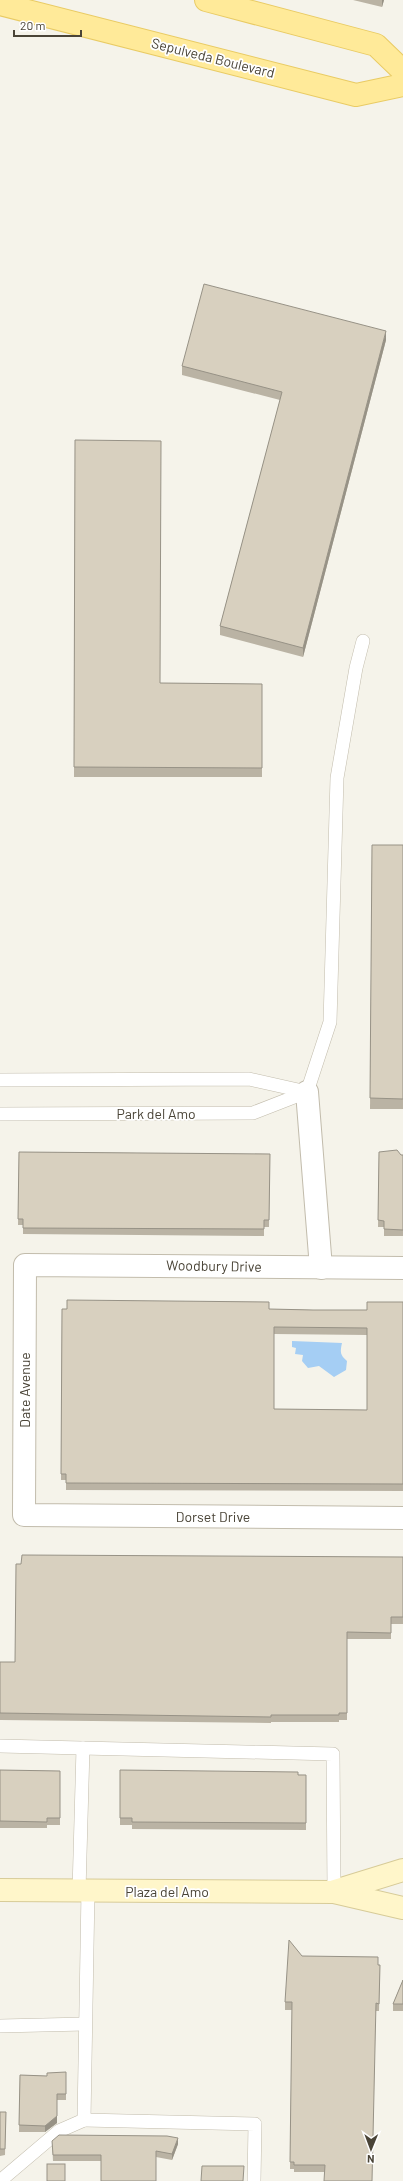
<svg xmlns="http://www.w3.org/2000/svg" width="403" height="2181" viewBox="0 0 403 2181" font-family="Barlow,sans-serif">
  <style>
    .water { fill: #a5cef4 }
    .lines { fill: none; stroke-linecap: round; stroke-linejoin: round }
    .service-casing { stroke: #c2bcac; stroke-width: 14 }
    .minor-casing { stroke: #c2bcac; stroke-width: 24 }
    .secondary-casing { stroke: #d7cb98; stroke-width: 24 }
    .primary-casing { stroke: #e9cb64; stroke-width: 24 }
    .service { stroke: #fff; stroke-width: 13 }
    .minor { stroke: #fff; stroke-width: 22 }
    .secondary { stroke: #fff6ca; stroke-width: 22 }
    .primary { stroke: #ffea99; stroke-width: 22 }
    .wall { fill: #bab3a4; fill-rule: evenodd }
    .shaded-wall { fill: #979286 }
    .building { fill: #d8d0bf; stroke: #979286; fill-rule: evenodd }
    .labels { text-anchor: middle; stroke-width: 3.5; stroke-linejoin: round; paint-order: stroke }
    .street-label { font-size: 14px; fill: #4a4437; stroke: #fff }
  </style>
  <rect width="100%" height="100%" fill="#f5f3ea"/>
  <path class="water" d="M292 1341 342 1343C340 1352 340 1355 347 1361L346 1370 334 1377 319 1366 308 1368 302 1361 303 1355 295 1354 296 1348 292 1347Z"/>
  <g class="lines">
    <defs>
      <g id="service">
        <polyline points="0,1080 249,1079 307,1092"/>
        <polyline points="307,1092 330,1022 337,778 356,668 363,641"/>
        <polyline points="0,1114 253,1113 307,1092"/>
        <polyline points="0,1746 333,1754 334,1892"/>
        <polyline points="79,1891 83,1748"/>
        <polyline points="0,2026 85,2024"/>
        <polyline points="84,2120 255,2124 254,2181"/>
        <polyline points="0,2181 59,2131 84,2120 88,1891"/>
      </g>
      <g id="minor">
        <polyline points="307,1092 321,1268"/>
        <polyline points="403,1268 25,1265 24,1515 403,1518"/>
      </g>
      <g id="secondary">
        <polyline points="0,1890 334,1892 403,1908"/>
        <polyline points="335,1891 403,1870"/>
      </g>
      <g id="primary">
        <polyline points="206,0 376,45 403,71"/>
        <polyline points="0,4 356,95 403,85"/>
      </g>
    </defs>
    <use href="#service" class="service-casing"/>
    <use href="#minor" class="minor-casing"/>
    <use href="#secondary" class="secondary-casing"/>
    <use href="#primary" class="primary-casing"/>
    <use href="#service" class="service"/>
    <use href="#minor" class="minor"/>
    <use href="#secondary" class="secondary"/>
    <use href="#primary" class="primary"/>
  </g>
  <g class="wall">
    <polygon points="353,0 384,0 382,7"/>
    <polygon points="386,340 303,657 220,635 220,626 280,400 182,375 182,366"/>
    <polygon points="75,440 160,683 262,684 262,777 74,777"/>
    <polygon points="372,845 403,845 403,1109 370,1109"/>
    <polygon points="19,1152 270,1154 269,1227 264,1227 264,1236 23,1234 23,1225 18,1225"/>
    <polygon points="379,1152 403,1155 403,1236 384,1236 384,1227 378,1227"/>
    <path d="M403 1302V1491L66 1490V1480H61L62 1309H269L313 1310H367ZM274 1334 367 1335V1410L274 1409Z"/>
    <polygon points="403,1557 403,1624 391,1624 391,1639 347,1639 347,1720 339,1720 339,1722 271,1722 271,1723 0,1720 0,1662 15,1662"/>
    <polygon points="0,1770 60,1771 60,1825 47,1825 47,1828 0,1828"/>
    <polygon points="120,1770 306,1775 306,1830 132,1829 132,1825 120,1825"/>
    <polygon points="302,1956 380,1965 379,2011 376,2011 325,2172 294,2172 294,2169 290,2169 292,2010 285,2010 285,2002"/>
    <polygon points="403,1980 403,2011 393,2011 393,2004"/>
    <polygon points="66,2072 66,2100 57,2100 57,2123 45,2132 19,2132 20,2075 47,2076"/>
    <polygon points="0,2112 6,2112 5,2155 0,2156"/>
    <polygon points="52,2141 178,2144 172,2160 156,2157 101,2161 53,2161"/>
  </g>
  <g class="shaded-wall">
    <polygon points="382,0 384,0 382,7"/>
    <polygon points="386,331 386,340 303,657 303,648"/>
    <polygon points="57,2116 57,2123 45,2132 45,2126"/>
    <polygon points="178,2138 178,2144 172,2160 172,2154"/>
  </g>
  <g class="building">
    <polygon points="204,284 386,331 303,648 220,626 282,392 182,366"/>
    <polygon points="75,440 161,441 160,683 262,684 262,768 74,767"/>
    <polygon points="372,845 403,845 403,1099 370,1098"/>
    <polygon points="397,1150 401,1155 403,1155 403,1230 384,1229 384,1221 378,1220 379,1152"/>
    <polygon points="19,1152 270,1154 269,1220 264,1220 264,1229 23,1228 23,1219 18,1219"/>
    <path d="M67 1300 269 1302V1309L313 1310H367V1302H403V1484L66 1483V1474H61L62 1309H67ZM274 1327 367 1328V1410L274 1409Z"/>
    <polygon points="22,1555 403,1557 403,1617 391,1617 391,1633 347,1632 347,1713 339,1713 339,1715 271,1715 271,1717 0,1713 0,1662 15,1662 16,1564 21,1564"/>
    <polygon points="0,1770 60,1771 60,1818 47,1818 47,1822 0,1821"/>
    <polygon points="120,1770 298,1772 298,1775 306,1775 306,1823 132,1822 132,1818 120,1818"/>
    <polygon points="289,1940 302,1956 378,1957 378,1965 380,1965 379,2004 376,2003 372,2181 324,2181 325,2165 294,2165 294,2162 290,2162 292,2002 285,2002"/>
    <polygon points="403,1980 403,2004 393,2004"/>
    <polygon points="66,2072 66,2094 57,2094 57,2116 45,2126 19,2125 20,2075 47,2076 47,2073"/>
    <polygon points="0,2112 6,2112 5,2149 0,2149"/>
    <polygon points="59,2135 167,2136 178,2138 172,2154 156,2151 156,2181 101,2181 101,2155 53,2155 52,2141"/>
    <rect x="47" y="2164" width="18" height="17"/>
    <polygon points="202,2166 244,2166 243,2181 201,2181"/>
  </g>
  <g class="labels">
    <g class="street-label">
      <text transform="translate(213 58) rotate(14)" y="5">Sepulveda Boulevard</text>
      <text x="156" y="1119">Park del Amo</text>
      <text transform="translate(214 1266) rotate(1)" y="5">Woodbury Drive</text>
      <text transform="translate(25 1390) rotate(-90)" y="5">Date Avenue</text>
      <text x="213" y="1522">Dorset Drive</text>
      <text x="167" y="1897">Plaza del Amo</text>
    </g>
  </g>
  <g transform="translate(371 2149) rotate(181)" stroke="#ffffff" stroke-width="3" paint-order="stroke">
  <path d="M0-3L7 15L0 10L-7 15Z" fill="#4a4437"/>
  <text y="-6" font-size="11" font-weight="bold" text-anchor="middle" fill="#4a4437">N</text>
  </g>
  <path d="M14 30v6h67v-6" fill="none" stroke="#4a4437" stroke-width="2"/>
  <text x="20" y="30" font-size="12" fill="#4a4437" stroke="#ffffff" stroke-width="3" paint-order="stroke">20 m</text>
</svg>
